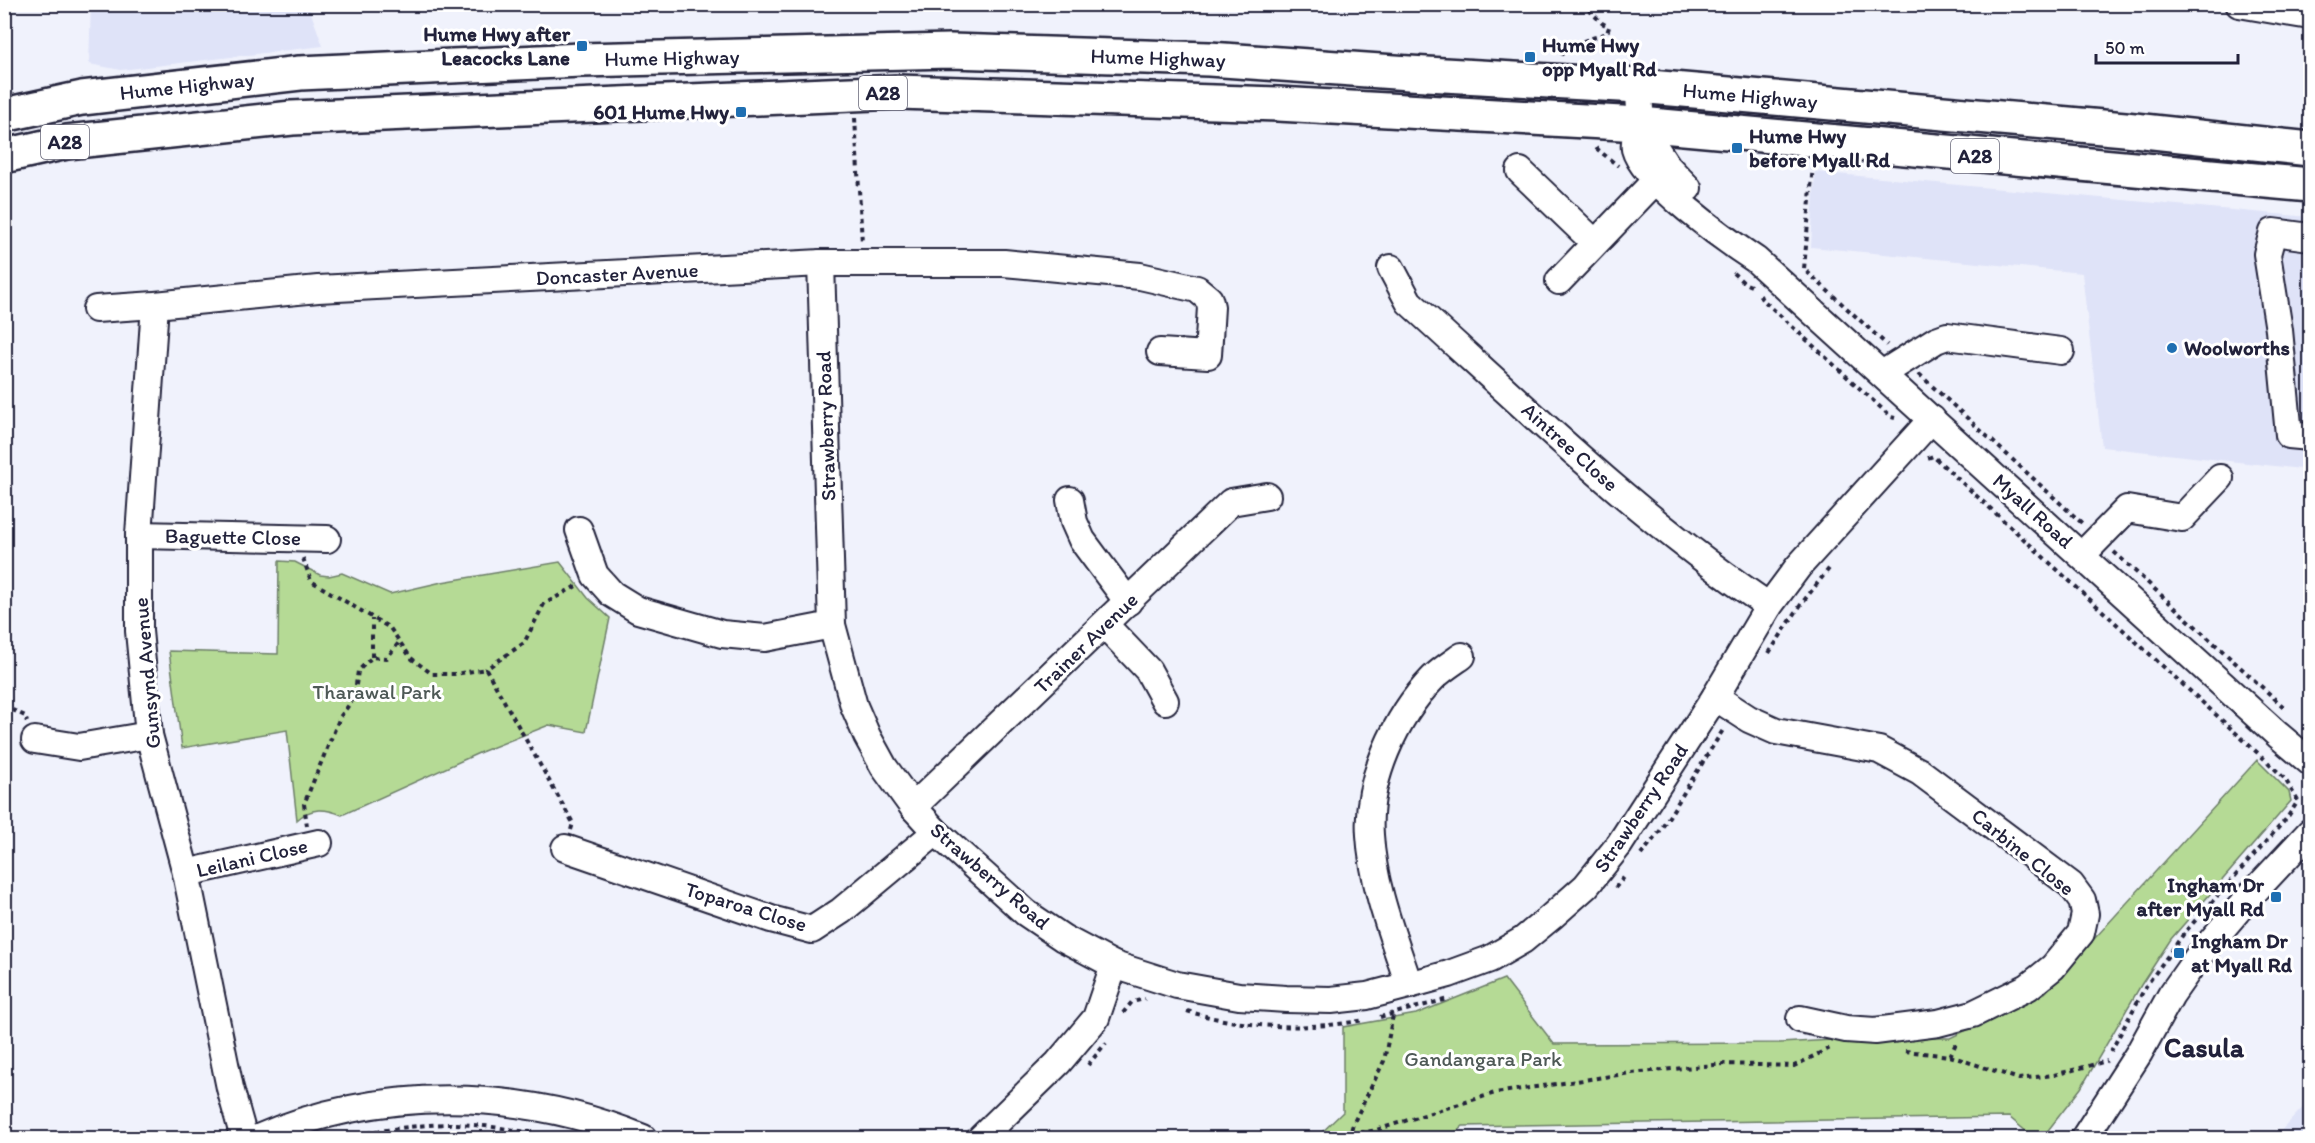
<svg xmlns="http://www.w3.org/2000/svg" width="2315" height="1143" viewBox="0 0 2315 1143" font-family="Itim,sans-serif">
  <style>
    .built { fill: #dfe3f8 }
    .green { fill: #b5da95; stroke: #6c7e68; stroke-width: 1.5 }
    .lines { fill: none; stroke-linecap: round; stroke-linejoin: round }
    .minor-casing { stroke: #22223b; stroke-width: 30 }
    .highway-casing { stroke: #22223b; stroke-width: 38 }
    .path { stroke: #22223b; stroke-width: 4; stroke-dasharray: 4.5 4.5; stroke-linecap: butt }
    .minor { stroke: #fff; stroke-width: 26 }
    .highway { stroke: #fff; stroke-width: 33 }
    .poi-dot { fill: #1f6fb2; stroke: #fff; stroke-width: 2 }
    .labels { text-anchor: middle; stroke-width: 6; stroke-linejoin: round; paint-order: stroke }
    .shield { fill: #fff; stroke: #646476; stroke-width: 1.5 }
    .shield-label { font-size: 20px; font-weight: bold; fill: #22223b }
    .poi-label { font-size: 21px; font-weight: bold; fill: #22223b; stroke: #fff; text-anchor: start }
    .street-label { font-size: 21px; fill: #22223b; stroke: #fff }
    .park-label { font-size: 21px; fill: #4e5956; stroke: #fff }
    .district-label { font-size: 27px; font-weight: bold; fill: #22223b; stroke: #fff }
  </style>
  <rect width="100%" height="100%" fill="#f0f2fc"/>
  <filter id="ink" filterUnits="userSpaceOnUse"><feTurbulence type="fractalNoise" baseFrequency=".0167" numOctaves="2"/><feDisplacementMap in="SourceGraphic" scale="12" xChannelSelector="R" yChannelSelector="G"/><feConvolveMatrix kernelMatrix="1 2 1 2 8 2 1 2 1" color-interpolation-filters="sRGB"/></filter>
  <g filter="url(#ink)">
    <g class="built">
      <polygon points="91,5 308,5 323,46 121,70 89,64"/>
      <polygon points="1815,172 2310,217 2310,470 2102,447 2082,273 1811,247"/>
      <polygon points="2310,1100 2310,1138 2274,1138"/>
      <polygon points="480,1132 529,1138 407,1138"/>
    </g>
    <g class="green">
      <path d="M279 561 295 562 320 575 329 576 342 573 390 594 442 582 560 562 588 598 610 618 586 732 549 725 481 752 342 815C325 808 311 807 297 820L287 730 182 748 169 651 278 654Z"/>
      <polygon points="2257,760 2289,792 2291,801 2171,939 2141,985 2081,1088 2042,1138 2034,1138 2009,1117 1463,1126 1449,1138 1316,1138 1343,1112 1343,1027 1416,1014 1504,979 1554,1044 1780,1043 1867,1038 1950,1038 2045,993"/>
    </g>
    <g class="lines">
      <defs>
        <g id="minor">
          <polyline points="2239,4 2310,16"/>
          <path d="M1638 86C1639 98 1641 111 1640 123 1639 133 1633 138 1635 149 1643 181 1727 241 1756 260L2278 735 2310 762"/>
          <polyline points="1640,124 1668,167 1688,188"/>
          <polyline points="1520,171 1595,243"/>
          <polyline points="2310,237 2273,232 2267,254 2279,330 2289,435 2310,437"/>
          <polyline points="821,263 832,625 854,706 867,736 884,767 913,807 936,832 1026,913 1063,938 1114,965 1177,985 1239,996 1286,999 1331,1000 1367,996 1409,985 1449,974 1490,959 1523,940 1551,917 1586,886 1619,845 1715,697 1769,606 1798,567 1932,419"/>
          <path d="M1391 268 1409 302C1525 407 1638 518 1769 606"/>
          <polyline points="1559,281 1656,180"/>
          <polyline points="155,305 139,535 139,631 149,735 186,873 230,1088 244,1138"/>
          <polyline points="96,309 155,305 318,289 821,263 1004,263 1140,276 1197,289 1209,299 1211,307 1208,355 1160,352"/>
          <polyline points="1882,374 1936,340 1947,336 2061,351"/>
          <polyline points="1070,500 1074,522 1082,540 1128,602"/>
          <polyline points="579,530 595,575 612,594 638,610 722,634 765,638 832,625"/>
          <polyline points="139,535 327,539"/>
          <polyline points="2082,555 2127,509 2182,518 2220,478"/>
          <polyline points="1105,625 1148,670 1165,701"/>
          <polyline points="1715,697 1749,719 1776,731 1879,750 1920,772 2055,873 2071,885 2082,900 2085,914 2081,933 2053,967 2028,987 1973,1014 1938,1023 1875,1031 1846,1029 1800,1019"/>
          <polyline points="35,740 79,747 149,735"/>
          <polyline points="913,807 1231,502 1267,496"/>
          <polyline points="565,848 771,919 812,930 841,911 936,832"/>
          <polyline points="186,873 319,843"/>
          <path d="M1409 985C1393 936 1373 887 1370 835 1366 781 1395 717 1433 678 1441 670 1452 663 1462 656"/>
          <path d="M258 1138C381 1085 521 1088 643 1138"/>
          <polyline points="981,1138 1058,1063 1096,1018 1114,965"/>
          <polyline points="2084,1138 2139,1053 2171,995 2197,958 2249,897 2310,832"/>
        </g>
        <g id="highway">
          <polyline points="4,115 82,98 300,73 581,60 950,51 1209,59 1409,73 1638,86 2125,129 2310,149"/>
          <polyline points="4,156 67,142 292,118 898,92 1278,104 1640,124 2310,185"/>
        </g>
      </defs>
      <use href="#minor" class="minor-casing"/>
      <use href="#highway" class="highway-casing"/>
      <g class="path">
        <polyline points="1561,55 1569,46 1607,33 1609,27 1602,23 1583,4"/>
        <polyline points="855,118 862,243"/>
        <polyline points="1596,148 1618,166"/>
        <polyline points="1813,165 1804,269 1887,345"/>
        <polyline points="1733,273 1744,283 1751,286"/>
        <polyline points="1760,295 1761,298 1891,417 1895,418"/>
        <polyline points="1919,374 2084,525"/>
        <polyline points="1928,458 1933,456 2272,766 2285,779 2298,801 2287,818 2185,932 2146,986 2111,1051"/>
        <polyline points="2114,552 2286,709"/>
        <polyline points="303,558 311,581 390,628 411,658 432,674 455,674 486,669"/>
        <polyline points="1769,653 1802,603 1831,566"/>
        <polyline points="372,657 372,619"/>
        <polyline points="4,706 25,716 27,722"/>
        <polyline points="307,826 304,804 340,717 354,698 358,671 372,657 387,658 400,641"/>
        <polyline points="571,830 573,823 486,669 524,643 544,604 578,585"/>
        <polyline points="1641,855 1660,831 1723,730"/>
        <polyline points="1615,888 1626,875"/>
        <path d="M1187 1011C1242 1028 1307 1031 1364 1020"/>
        <polyline points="1123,1013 1132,1002 1145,999"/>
        <polyline points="1380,1017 1448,999"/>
        <polyline points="1905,1051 1950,1056 2019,1079 2054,1075 2107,1061"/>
        <polyline points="1950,1056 1957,1041"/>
        <polyline points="1088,1065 1106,1043"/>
        <polyline points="1351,1135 1376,1130 1495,1093 1631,1073 1725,1064 1794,1066 1830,1048"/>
        <path d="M340 1138C378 1131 417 1124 455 1124 489 1125 523 1131 556 1138"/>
        <polyline points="1349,1138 1353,1124 1384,1061 1393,1015"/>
      </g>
      <use href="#minor" class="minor"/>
      <use href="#highway" class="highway"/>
    </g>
  </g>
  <g class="poi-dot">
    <rect x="576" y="40" width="12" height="12" rx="3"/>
    <rect x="1524" y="51" width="12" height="12" rx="3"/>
    <rect x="735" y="106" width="12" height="12" rx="3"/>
    <rect x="1731" y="142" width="12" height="12" rx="3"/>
    <circle cx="2172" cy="348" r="6"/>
    <rect x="2270" y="891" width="12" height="12" rx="3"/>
    <rect x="2173" y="947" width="12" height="12" rx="3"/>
  </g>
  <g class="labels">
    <g class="shield">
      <rect x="859" y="76" width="48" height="34" rx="4.5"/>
      <rect x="41" y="125" width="48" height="34" rx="4.5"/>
      <rect x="1951" y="139" width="48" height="34" rx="4.5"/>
    </g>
    <g class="shield-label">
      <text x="883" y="100">A28</text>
      <text x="65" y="149">A28</text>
      <text x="1975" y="163">A28</text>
    </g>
    <g class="poi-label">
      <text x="570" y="41" text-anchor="end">Hume Hwy after<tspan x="570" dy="24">Leacocks Lane</tspan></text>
      <text x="1542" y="52">Hume Hwy<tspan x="1542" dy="24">opp Myall Rd</tspan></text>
      <text x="729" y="119" text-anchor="end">601 Hume Hwy</text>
      <text x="1749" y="143">Hume Hwy<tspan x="1749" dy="24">before Myall Rd</tspan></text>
      <text x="2184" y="355">Woolworths</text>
      <text x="2264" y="892" text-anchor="end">Ingham Dr<tspan x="2264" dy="24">after Myall Rd</tspan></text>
      <text x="2191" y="948">Ingham Dr<tspan x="2191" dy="24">at Myall Rd</tspan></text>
    </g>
    <g class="street-label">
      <text transform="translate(672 58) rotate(-1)" y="7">Hume Highway</text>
      <text transform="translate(1158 58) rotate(2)" y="7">Hume Highway</text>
      <text transform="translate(187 86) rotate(-6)" y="7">Hume Highway</text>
      <text transform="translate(1750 96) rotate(5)" y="7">Hume Highway</text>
      <text transform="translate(617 274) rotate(-3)" y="7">Doncaster Avenue</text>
      <text transform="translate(826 426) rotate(-92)" y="7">Strawberry Road</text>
      <text transform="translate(1570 447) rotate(42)" y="7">Aintree Close</text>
      <text transform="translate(2033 511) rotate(42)" y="7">Myall Road</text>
      <text transform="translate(233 537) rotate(1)" y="7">Baguette Close</text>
      <text transform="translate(1086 643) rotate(-44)" y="7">Trainer Avenue</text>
      <text transform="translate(147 673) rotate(-95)" y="7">Gunsynd Avenue</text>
      <text transform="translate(1641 808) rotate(-56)" y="7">Strawberry Road</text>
      <text transform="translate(2023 852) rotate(39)" y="7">Carbine Close</text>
      <text transform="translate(252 858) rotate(-13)" y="7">Leilani Close</text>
      <text transform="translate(990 876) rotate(41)" y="7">Strawberry Road</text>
      <text transform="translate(746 907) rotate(17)" y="7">Toparoa Close</text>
    </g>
    <g class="park-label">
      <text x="377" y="699">Tharawal Park</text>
      <text x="1483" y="1066">Gandangara Park</text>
    </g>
    <g class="district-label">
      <text x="2204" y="1057">Casula</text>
    </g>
  </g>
  <rect width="2315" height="1143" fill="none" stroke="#fff" stroke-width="24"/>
  <rect x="12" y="12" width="2291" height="1119" fill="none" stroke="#22223b" stroke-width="2" filter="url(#ink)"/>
  <path d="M2096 54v9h142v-9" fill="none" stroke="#22223b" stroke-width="3"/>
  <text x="2105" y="54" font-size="18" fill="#22223b" stroke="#ffffff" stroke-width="4.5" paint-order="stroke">50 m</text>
</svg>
